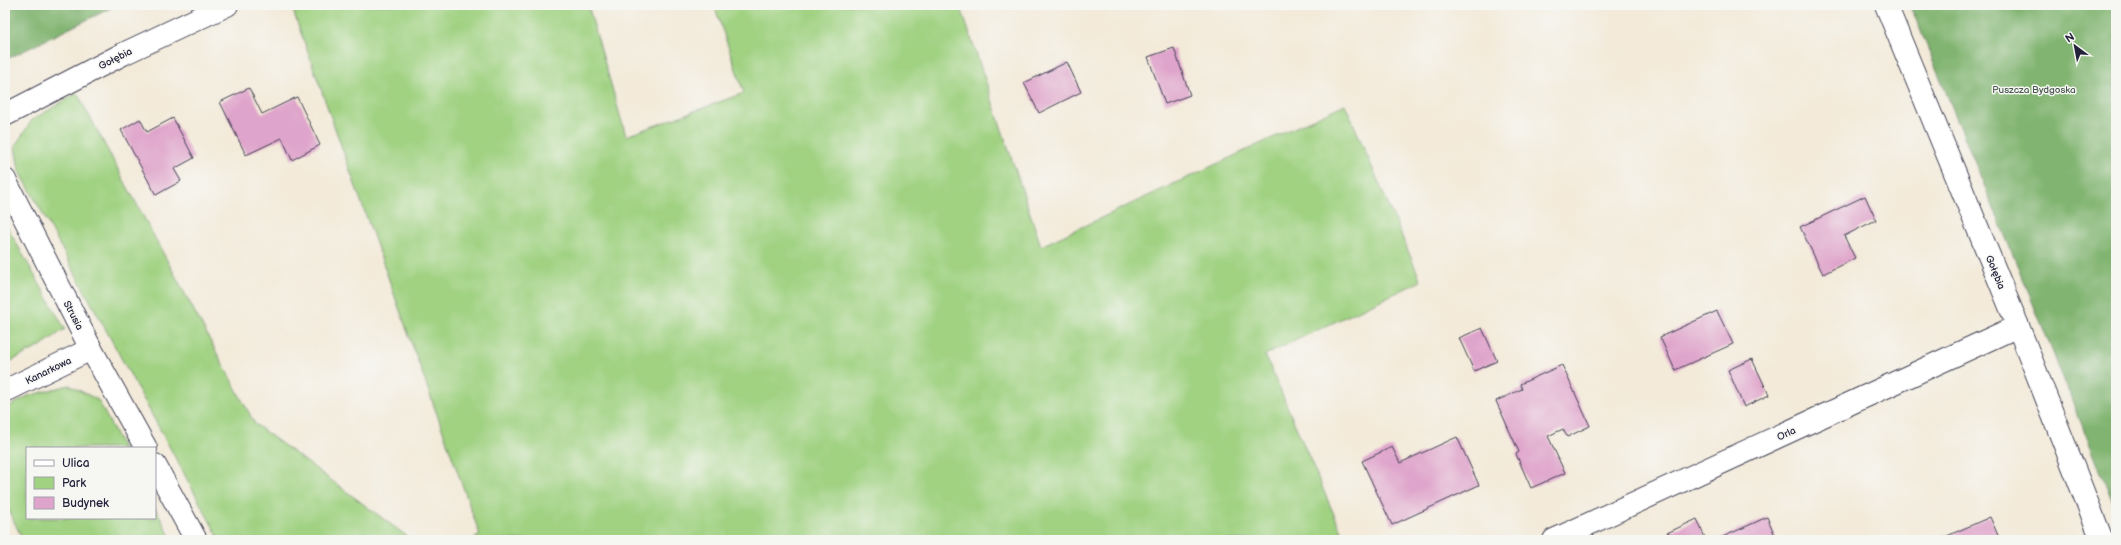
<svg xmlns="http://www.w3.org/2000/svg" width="2121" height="545" viewBox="0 0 2121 545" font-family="'Balsamiq Sans',sans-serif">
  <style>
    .green { fill: #a0d282; stroke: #617a5e }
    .forest { fill: #80b470; stroke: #516b56 }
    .building { fill: #dfa4cb }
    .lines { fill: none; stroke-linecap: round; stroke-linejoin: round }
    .street-casing { stroke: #414053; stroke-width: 24 }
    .street { stroke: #fff; stroke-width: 22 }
    .labels { text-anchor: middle; stroke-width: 3; stroke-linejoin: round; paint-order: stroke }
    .street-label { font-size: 10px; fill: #22223b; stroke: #f6f6f2 }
    .park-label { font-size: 10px; fill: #485750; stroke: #f6f6f2 }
  </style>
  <rect width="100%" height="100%" fill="#f6f6f2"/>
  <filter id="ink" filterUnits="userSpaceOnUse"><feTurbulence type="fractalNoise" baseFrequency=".025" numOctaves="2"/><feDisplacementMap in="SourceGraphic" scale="8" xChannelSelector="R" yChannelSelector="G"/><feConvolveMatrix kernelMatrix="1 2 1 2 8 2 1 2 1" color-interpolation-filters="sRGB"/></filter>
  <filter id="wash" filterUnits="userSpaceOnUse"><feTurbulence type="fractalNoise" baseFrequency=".012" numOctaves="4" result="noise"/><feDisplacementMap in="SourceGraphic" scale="16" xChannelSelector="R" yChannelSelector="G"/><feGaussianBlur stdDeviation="0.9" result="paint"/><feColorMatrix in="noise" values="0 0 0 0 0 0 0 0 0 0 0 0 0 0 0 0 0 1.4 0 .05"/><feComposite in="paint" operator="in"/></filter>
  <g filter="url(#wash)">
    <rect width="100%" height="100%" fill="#f3ead9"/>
    <g class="green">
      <polygon points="291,5 588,5 626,136 744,93 714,5 960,5 1041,246 1345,104 1421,281 1265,355 1345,540 472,540 480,535"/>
      <polygon points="77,93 255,424 412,540 220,540 19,170 15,146 32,120"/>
      <polygon points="5,223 65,329 39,347 5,364"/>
      <polygon points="69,385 98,400 123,448 27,448 27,518 155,518 155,508 172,540 23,540 5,503 5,409 28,396"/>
    </g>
    <g class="forest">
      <polygon points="5,5 117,5 5,60"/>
      <polygon points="1910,5 2116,5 2116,510 2043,328"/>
    </g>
    <g id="blocks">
      <g class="building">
        <polygon points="1174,48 1190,95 1165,104 1148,57"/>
        <polygon points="1067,62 1081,92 1039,113 1024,83"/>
        <polygon points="249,88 262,114 297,97 320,145 292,160 282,138 246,155 220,102"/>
        <polygon points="173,118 194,158 174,169 181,181 156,195 121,130 140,119 147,132"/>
        <polygon points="1865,196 1876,220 1844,236 1855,258 1823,274 1800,227"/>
        <polygon points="1717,311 1733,344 1675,370 1660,337"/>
        <polygon points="1482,328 1497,361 1474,371 1459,338"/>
        <polygon points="1752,359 1769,395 1744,407 1728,370"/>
        <polygon points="1562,365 1590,426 1567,437 1563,429 1548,436 1565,473 1531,488 1516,454 1519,452 1496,401 1522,389 1520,384"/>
        <polygon points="1457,437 1479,485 1392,525 1362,461 1392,447 1400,463"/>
        <polygon points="1767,517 1777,540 1716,540"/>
        <polygon points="1990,517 2000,540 1938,540"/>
        <polygon points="1697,519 1706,540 1670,540 1667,533"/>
      </g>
    </g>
  </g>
  <g filter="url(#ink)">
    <use href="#blocks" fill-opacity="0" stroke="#414053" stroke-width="1"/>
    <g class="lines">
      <defs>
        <g id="street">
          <polyline points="1886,5 2018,326 2102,540"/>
          <polyline points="5,115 123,54 227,5"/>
          <polyline points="5,180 91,349 146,448"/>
          <polyline points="5,391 91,349"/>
          <polyline points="155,465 196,540"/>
          <polyline points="1554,540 2018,326"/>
        </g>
      </defs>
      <use href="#street" class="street-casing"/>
      <use href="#street" class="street"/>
    </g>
  </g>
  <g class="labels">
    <g class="street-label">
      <text transform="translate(115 58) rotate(-27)" y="4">Gołębia</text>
      <text transform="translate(1996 272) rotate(68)" y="4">Gołębia</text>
      <text transform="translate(74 315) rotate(63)" y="4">Strusia</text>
      <text transform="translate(48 370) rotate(-26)" y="4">Kanarkowa</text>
      <text transform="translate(1786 433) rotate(-25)" y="4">Orla</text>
    </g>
    <g class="park-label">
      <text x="2034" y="93">Puszcza Bydgoska</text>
    </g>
  </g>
  <rect width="2121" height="545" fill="none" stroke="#f6f6f2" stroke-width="20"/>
  <rect x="26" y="447" width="130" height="72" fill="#f6f6f2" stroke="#a1a1a9"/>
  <rect x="34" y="460" width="20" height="6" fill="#ffffff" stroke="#a1a1a9"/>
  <text x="62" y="467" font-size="12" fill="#22223b">Ulica</text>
  <rect x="34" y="477" width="20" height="12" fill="#a0d282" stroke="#a1a1a9"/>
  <text x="62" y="487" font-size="12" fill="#22223b">Park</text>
  <rect x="34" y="497" width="20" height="12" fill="#dfa4cb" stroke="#a1a1a9"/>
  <text x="62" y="507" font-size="12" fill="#22223b">Budynek</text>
  <g transform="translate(2075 46) rotate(328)" stroke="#f6f6f2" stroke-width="3" paint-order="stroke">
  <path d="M0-3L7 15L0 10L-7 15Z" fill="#22223b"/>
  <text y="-6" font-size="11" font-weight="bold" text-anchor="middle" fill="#22223b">N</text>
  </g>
</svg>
